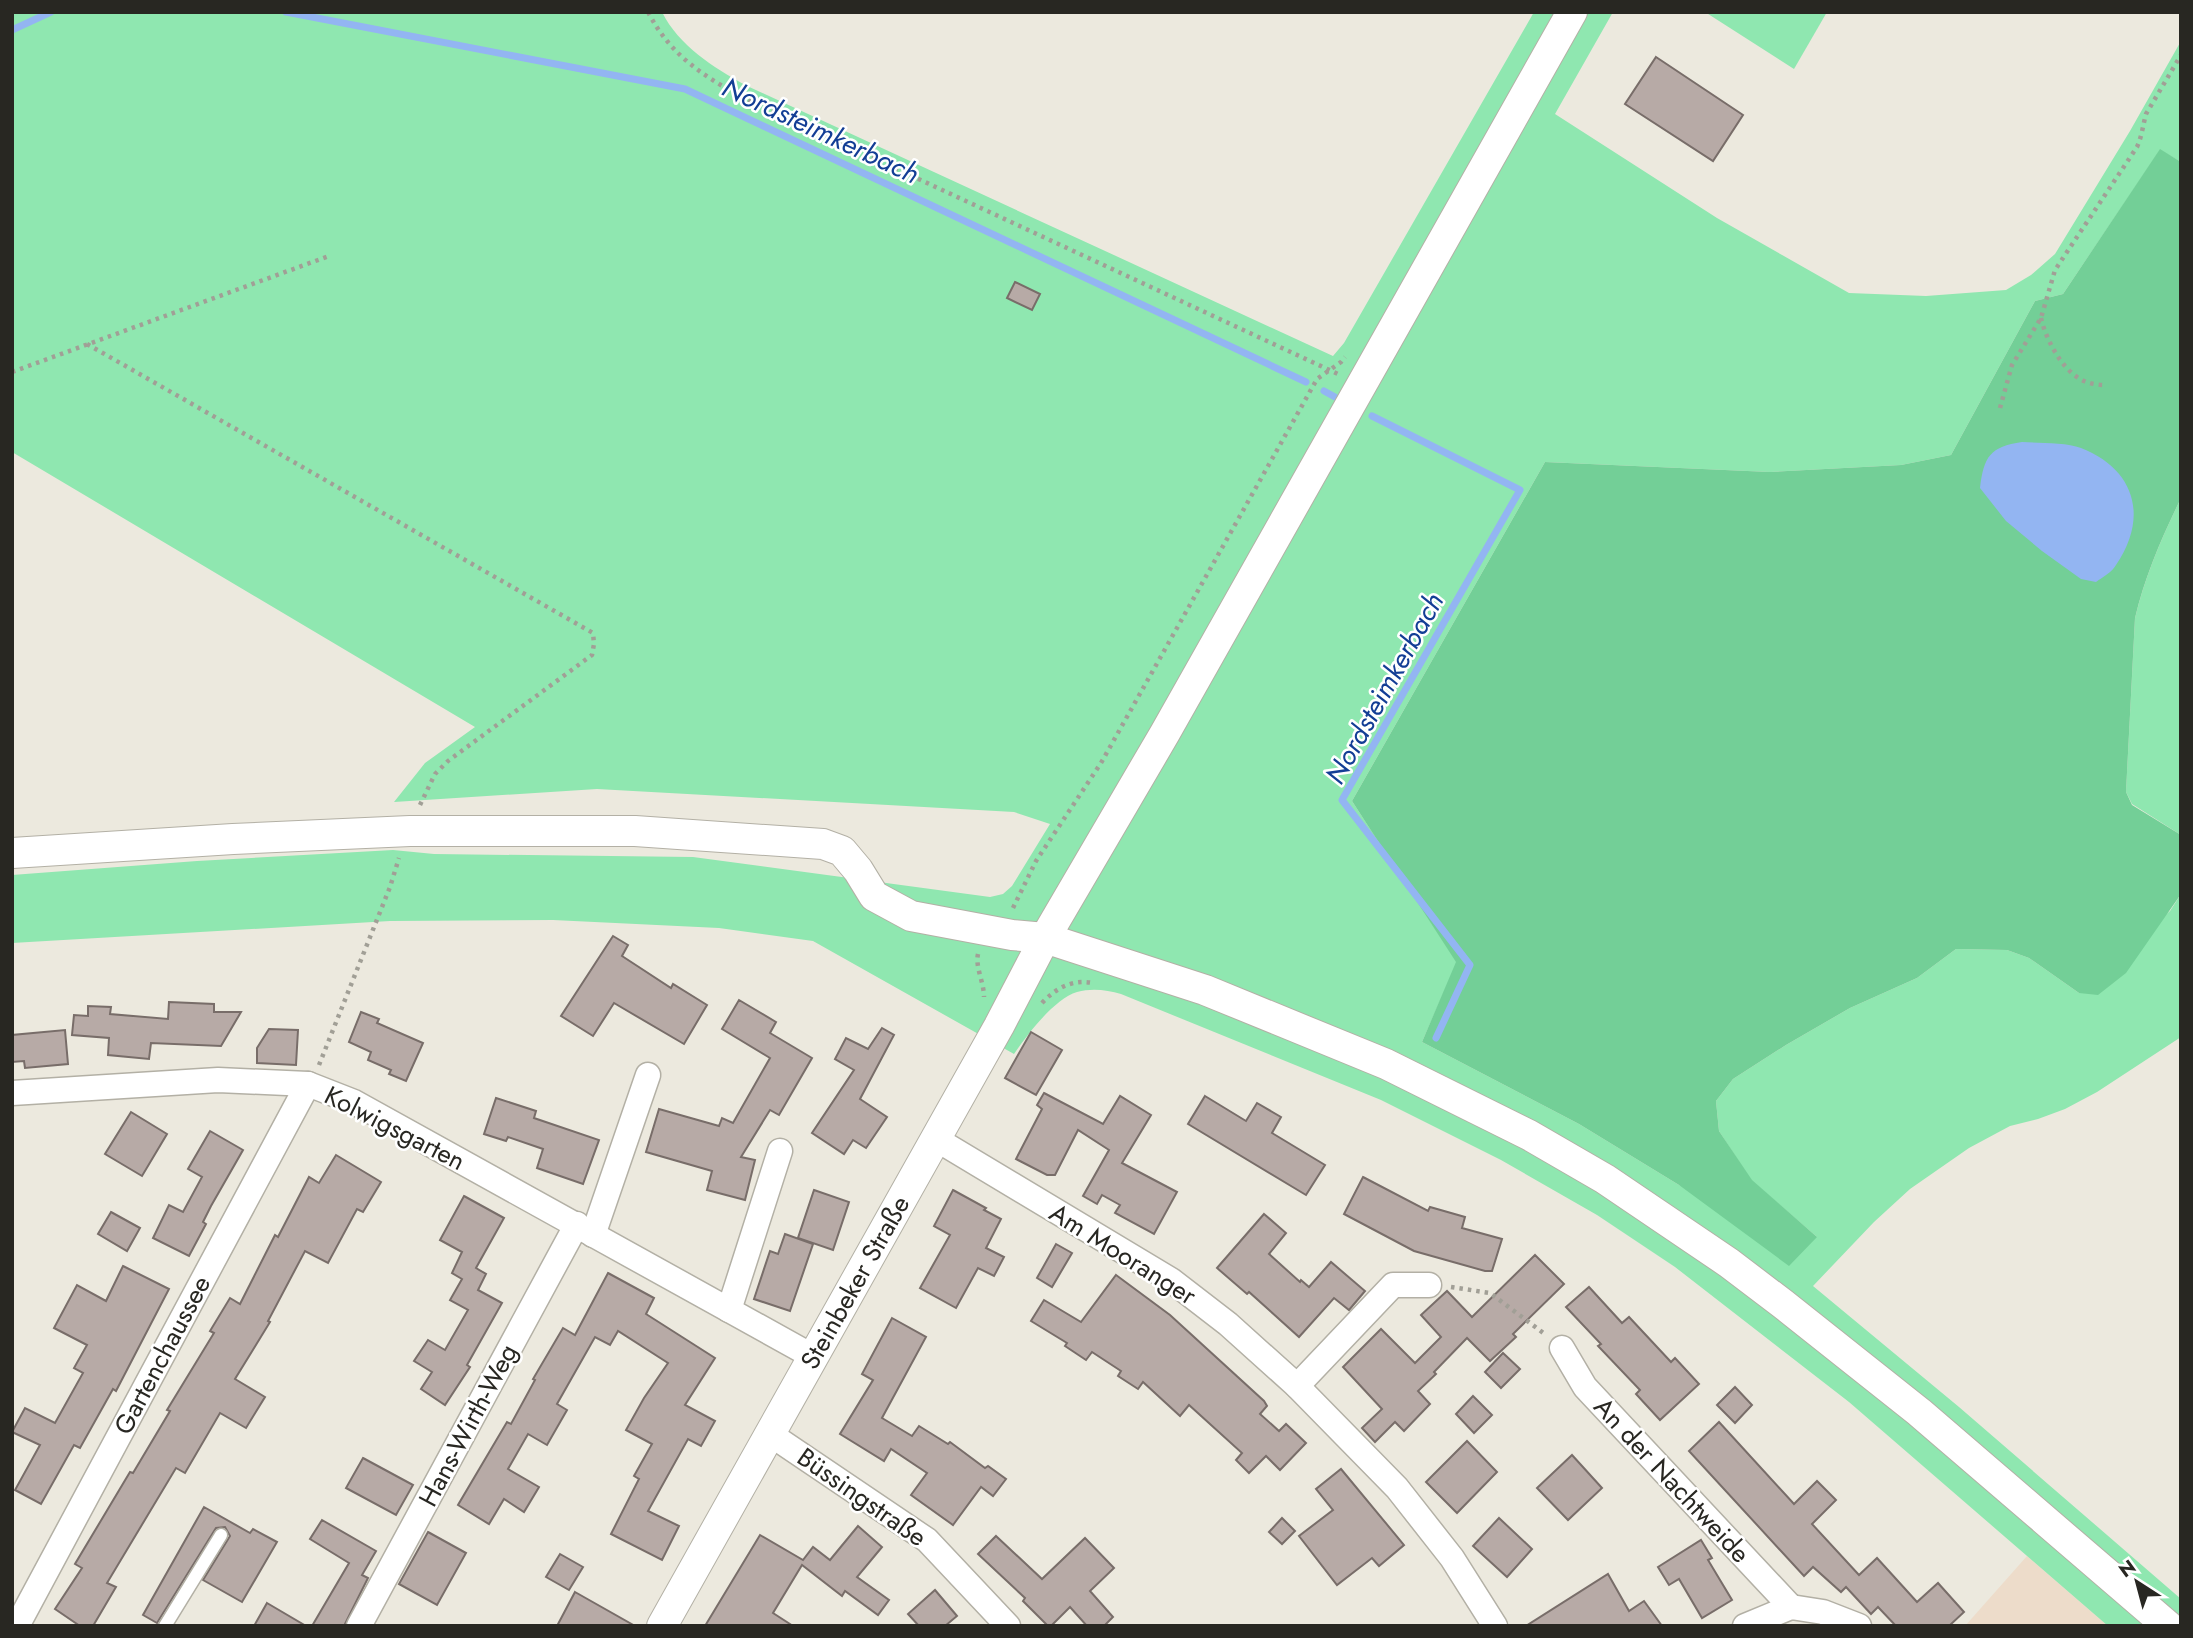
<svg xmlns="http://www.w3.org/2000/svg" width="2193" height="1638" viewBox="0 0 2193 1638" font-family="Jost,sans-serif">
  <style>
    .commercial { fill: #eddcca }
    .green { fill: #8fe7b0 }
    .forest { fill: #73cf97 }
    .water { fill: #93b5f2 }
    .lines { fill: none; stroke-linecap: round; stroke-linejoin: round }
    .stream { stroke: #93b5f2; stroke-width: 7 }
    .building { fill: #b7aaa6; stroke: #786d69; stroke-width: 2 }
    .service-casing { stroke: #b3b0a5; stroke-width: 15 }
    .minor-casing { stroke: #b3b0a5; stroke-width: 27 }
    .tertiary-casing { stroke: #b3b0a5; stroke-width: 32 }
    .path { stroke: #a19f96; stroke-width: 4.5; stroke-dasharray: 3.5 5; stroke-linecap: butt }
    .service { stroke: #fff; stroke-width: 12 }
    .minor { stroke: #fff; stroke-width: 24 }
    .tertiary { stroke: #fff; stroke-width: 30 }
    .labels { text-anchor: middle; stroke-width: 5; stroke-linejoin: round; paint-order: stroke }
    .street-label { font-size: 26px; fill: #282722; stroke: #fff }
    .water-label { font-size: 28px; font-style: italic; fill: #133e95; stroke: #fff }
  </style>
  <rect width="100%" height="100%" fill="#ece9de"/>
  <polygon class="commercial" points="2027,1556 2108,1626 1965,1626"/>
  <g class="green">
    <path d="M12 12H662C679 46 713 67 745 85L1333 356 1344 343 1534 12H1613L1555 114 1717 218 1849 293 1926 296 2006 290 2031 275 2055 254 2130 131 2181 41V162L2160 150 2063 294 2035 301 1951 455 1901 465 1770 472 1545 462 1352 801 1457 962 1422 1042 1579 1124 1679 1185 1817 1237 1751 1180 1719 1131 1716 1101 1733 1079 1786 1045 1850 1008 1917 978 1956 949 2007 950 2029 958 2079 993 2170 911 2181 894V1037L2097 1092 2065 1109 2038 1119 2010 1126 1969 1148 1910 1189 1874 1222 1813 1286 1959 1407 2181 1599V1626H2108L1849 1402 1675 1267 1597 1215 1501 1160 1381 1100 1121 994C1107 990 1092 988 1077 992 1054 999 1027 1035 1014 1054L813 941 719 928 553 920 390 921 12 943V875L197 861 393 850 434 854 693 857 990 897 1003 894 1012 886 1050 824 1014 812 597 789 394 802 425 763 475 727 12 452Z"/>
    <polygon points="1705,12 1827,12 1794,69"/>
    <path d="M2181 498V835L2132 804 2126 792 2135 618C2145 576 2162 537 2181 498Z"/>
  </g>
  <path class="forest" d="M2160 149 2181 162V498C2162 537 2145 576 2135 618L2126 792 2132 805 2181 835V894L2126 973 2098 995 2079 993 2029 958 2007 950 1956 949 1917 978 1850 1008 1786 1045 1733 1079 1716 1101 1719 1131 1752 1180 1817 1237 1789 1266 1679 1185 1579 1124 1422 1042 1456 962 1352 801 1545 462 1770 472 1901 465 1951 455 2035 301 2063 294Z"/>
  <path class="water" d="M2022 442C2039 443 2066 442 2081 448 2135 469 2149 517 2116 565 2112 572 2103 577 2096 582L2081 579 2042 551 2006 521 1980 488C1984 456 1990 447 2022 442Z"/>
  <g class="lines">
    <g class="stream">
      <polyline points="286,12 685,89 1306,382"/>
      <polyline points="12,30 51,12"/>
      <polyline points="1324,391 1335,397"/>
      <polyline points="1372,416 1520,490 1342,800 1470,965 1436,1038"/>
    </g>
  </g>
  <g class="building">
    <polygon points="1656,57 1743,115 1713,161 1625,104"/>
    <polygon points="1015,282 1040,294 1032,310 1007,298"/>
    <polygon points="613,936 628,945 622,956 671,988 673,984 707,1005 684,1044 614,1003 593,1036 561,1016"/>
    <polygon points="739,1000 776,1022 770,1033 812,1058 779,1115 770,1110 741,1157 755,1160 745,1200 707,1190 712,1171 646,1152 659,1109 719,1126 722,1118 733,1123 770,1058 722,1029"/>
    <polygon points="169,1002 214,1004 214,1012 241,1012 221,1046 151,1043 149,1059 108,1055 109,1038 72,1035 74,1015 88,1016 88,1006 111,1007 110,1014 168,1019"/>
    <polygon points="361,1012 379,1019 377,1023 423,1043 406,1081 389,1074 391,1070 368,1060 371,1052 349,1042"/>
    <polygon points="882,1028 894,1035 860,1099 887,1117 866,1148 853,1140 844,1154 812,1133 854,1070 835,1059 846,1038 868,1049"/>
    <polygon points="269,1029 298,1030 296,1065 257,1063 257,1048"/>
    <polygon points="65,1030 68,1064 25,1068 24,1061 12,1062 12,1035"/>
    <polygon points="1031,1032 1062,1050 1036,1095 1005,1078"/>
    <polygon points="1044,1093 1103,1124 1120,1096 1151,1115 1122,1163 1177,1192 1154,1234 1115,1213 1120,1205 1102,1195 1097,1204 1083,1196 1109,1150 1078,1130 1055,1175 1047,1175 1016,1159 1042,1109 1037,1105"/>
    <polygon points="1205,1096 1246,1121 1257,1103 1281,1117 1272,1133 1325,1165 1306,1195 1188,1124"/>
    <polygon points="496,1098 536,1111 534,1118 599,1140 583,1184 537,1168 543,1149 508,1137 506,1141 484,1134"/>
    <polygon points="131,1112 167,1134 142,1176 105,1154"/>
    <polygon points="210,1131 243,1150 211,1206 203,1222 206,1224 189,1256 153,1238 169,1205 183,1212 202,1177 188,1169"/>
    <polygon points="336,1155 381,1182 363,1212 357,1209 328,1263 305,1251 268,1321 270,1322 235,1379 265,1397 246,1428 220,1413 185,1473 176,1468 107,1583 116,1587 93,1626 80,1626 55,1609 82,1568 75,1564 130,1472 133,1473 170,1411 167,1410 214,1333 210,1331 230,1298 240,1304 275,1235 278,1237 309,1177 319,1183"/>
    <polygon points="1363,1177 1428,1211 1430,1207 1465,1217 1462,1228 1502,1239 1492,1271 1485,1271 1414,1251 1344,1214"/>
    <polygon points="814,1190 849,1202 833,1250 798,1238"/>
    <polygon points="953,1190 986,1208 984,1210 1001,1219 986,1248 1004,1257 994,1276 978,1268 956,1308 920,1288 950,1235 934,1226"/>
    <polygon points="464,1196 504,1218 476,1268 486,1274 478,1290 502,1303 467,1365 470,1367 445,1405 421,1389 432,1372 414,1361 428,1340 445,1350 468,1310 450,1300 462,1279 452,1273 462,1252 440,1240"/>
    <polygon points="111,1212 140,1228 127,1251 98,1234"/>
    <polygon points="1264,1214 1286,1233 1269,1254 1300,1282 1301,1280 1309,1287 1331,1262 1365,1291 1349,1310 1334,1298 1299,1337 1249,1292 1247,1294 1217,1268"/>
    <polygon points="785,1234 813,1244 790,1311 754,1299 770,1251 778,1254"/>
    <polygon points="1056,1244 1072,1253 1052,1287 1037,1278"/>
    <polygon points="1535,1255 1564,1284 1513,1334 1516,1337 1490,1361 1467,1338 1434,1372 1436,1374 1418,1391 1430,1404 1404,1431 1395,1422 1375,1442 1362,1428 1382,1409 1343,1367 1381,1329 1415,1363 1441,1337 1421,1315 1447,1291 1472,1317"/>
    <polygon points="123,1266 169,1289 116,1391 113,1389 80,1448 74,1445 41,1504 15,1490 40,1445 12,1432 25,1408 55,1423 83,1373 74,1368 87,1345 54,1328 77,1285 106,1301"/>
    <polygon points="608,1273 654,1298 646,1314 715,1358 685,1405 715,1421 701,1446 688,1439 648,1511 679,1526 662,1560 611,1534 639,1479 634,1476 652,1444 626,1430 644,1398 668,1363 618,1331 610,1345 595,1337 557,1404 567,1410 547,1445 528,1434 508,1469 539,1487 524,1512 504,1499 489,1524 458,1505 507,1422 511,1424 535,1380 533,1379 563,1328 575,1335"/>
    <polygon points="1116,1275 1170,1315 1264,1401 1267,1406 1260,1414 1279,1431 1286,1424 1306,1443 1280,1470 1266,1456 1249,1473 1236,1460 1242,1453 1189,1405 1180,1416 1143,1382 1138,1389 1118,1376 1121,1371 1092,1352 1086,1360 1065,1346 1067,1343 1031,1321 1044,1300 1081,1322"/>
    <polygon points="1589,1287 1622,1323 1629,1317 1671,1362 1675,1358 1699,1384 1660,1420 1636,1394 1640,1390 1598,1346 1601,1344 1566,1307"/>
    <polygon points="892,1318 926,1337 882,1418 912,1436 919,1426 948,1444 950,1442 985,1468 988,1466 1006,1479 993,1496 981,1487 953,1525 911,1495 927,1473 891,1449 884,1461 840,1434 873,1380 862,1374"/>
    <polygon points="1503,1353 1520,1369 1501,1388 1485,1372"/>
    <polygon points="1735,1387 1752,1405 1735,1423 1717,1405"/>
    <polygon points="1473,1396 1492,1415 1474,1433 1456,1414"/>
    <polygon points="1719,1422 1794,1504 1817,1481 1836,1500 1812,1524 1859,1575 1877,1558 1917,1602 1938,1583 1964,1612 1949,1626 1896,1626 1878,1607 1871,1614 1846,1587 1841,1592 1813,1567 1804,1576 1689,1451"/>
    <polygon points="1467,1441 1497,1472 1457,1513 1426,1482"/>
    <polygon points="1572,1455 1602,1488 1568,1520 1537,1488"/>
    <polygon points="363,1458 413,1485 396,1515 346,1488"/>
    <polygon points="1341,1469 1404,1545 1379,1566 1372,1558 1337,1585 1299,1536 1333,1510 1316,1489"/>
    <polygon points="204,1507 250,1533 253,1529 277,1542 242,1602 203,1580 230,1536 225,1527 216,1528 157,1623 143,1615"/>
    <polygon points="1282,1518 1295,1531 1282,1544 1269,1532"/>
    <polygon points="1499,1518 1532,1549 1507,1577 1473,1546"/>
    <polygon points="322,1520 376,1551 362,1575 368,1578 344,1626 312,1626 349,1563 310,1539"/>
    <polygon points="858,1526 882,1547 857,1577 889,1600 878,1615 845,1591 842,1596 802,1565 773,1613 793,1626 705,1626 760,1535 803,1560 813,1547 830,1560"/>
    <polygon points="428,1532 466,1553 437,1605 399,1584"/>
    <polygon points="996,1536 1042,1579 1085,1538 1114,1568 1090,1591 1113,1617 1104,1626 1087,1626 1070,1607 1051,1626 1048,1626 1023,1601 1025,1598 978,1554"/>
    <polygon points="1701,1540 1712,1558 1708,1560 1732,1600 1702,1618 1679,1579 1669,1585 1658,1567"/>
    <polygon points="560,1554 583,1567 569,1590 546,1577"/>
    <polygon points="1608,1574 1629,1611 1644,1601 1662,1626 1526,1626"/>
    <polygon points="935,1590 957,1616 945,1626 919,1626 908,1614"/>
    <polygon points="575,1592 635,1626 557,1626"/>
    <polygon points="267,1603 306,1626 254,1626"/>
  </g>
  <g class="lines">
    <defs>
      <polyline id="service" points="165,1626 221,1535"/>
      <g id="minor">
        <polyline points="12,1093 218,1080 308,1084 354,1102 812,1356"/>
        <polyline points="936,1139 1171,1280 1228,1324 1297,1386 1397,1488 1452,1558 1495,1626"/>
        <polyline points="593,1235 648,1075"/>
        <polyline points="729,1310 780,1151"/>
        <polyline points="1562,1348 1585,1387 1791,1607"/>
        <polyline points="1297,1386 1393,1285 1429,1285"/>
        <polyline points="770,1434 927,1540 1008,1626"/>
        <polyline points="17,1626 308,1084"/>
        <polyline points="359,1626 577,1224"/>
        <polyline points="1745,1626 1791,1607 1823,1612 1859,1626"/>
      </g>
      <g id="tertiary">
        <polyline points="12,853 233,839 410,831 635,831 823,844 842,851 858,870 874,896 911,916 1012,935 1045,938 1205,990 1386,1064 1529,1135 1605,1179 1729,1263 1783,1304 1919,1412 2168,1626"/>
        <path id="s1" d="M662 1626 999 1026 1045 938 1165 733 1572 12"/>
      </g>
    </defs>
    <use href="#service" class="service-casing"/>
    <use href="#minor" class="minor-casing"/>
    <use href="#tertiary" class="tertiary-casing"/>
    <g class="path">
      <path d="M648 12C670 54 700 74 740 96L1338 374"/>
      <path d="M2041 318C2046 340 2063 372 2084 381 2091 384 2099 385 2106 385"/>
      <polyline points="87,344 593,633 594,644 592,655 448,761 435,774 419,807"/>
      <polyline points="12,372 329,256"/>
      <path d="M2000 408 2012 365 2041 318 2055 270 2137 147C2142 136 2143 125 2146 114L2181 55"/>
      <polyline points="1013,908 1036,861 1101,763 1317,379 1341,362 1345,357"/>
      <path d="M978 954C975 967 984 982 984 997"/>
      <path d="M1042 1003C1056 988 1072 979 1093 983"/>
      <polyline points="319,1065 390,887 399,858"/>
      <polyline points="1451,1287 1490,1293 1546,1335"/>
    </g>
    <use href="#service" class="service"/>
    <use href="#minor" class="minor"/>
    <use href="#tertiary" class="tertiary"/>
  </g>
  <g class="labels">
    <g class="street-label">
      <text transform="translate(395 1128) rotate(27)" y="9">Kolwigsgarten</text>
      <text transform="translate(1123 1254) rotate(32)" y="9">Am Mooranger</text>
      <text dy="9" stroke="none"><textPath href="#s1" startOffset="394">Steinbeker Straße</textPath></text>
      <text transform="translate(162 1355) rotate(-62)" y="9">Gartenchaussee</text>
      <text transform="translate(468 1425) rotate(-62)" y="9">Hans-Wirth-Weg</text>
      <text transform="translate(1672 1480) rotate(47)" y="9">An der Nachtweide</text>
      <text transform="translate(862 1497) rotate(35)" y="9">Büssingstraße</text>
    </g>
    <g class="water-label">
      <text transform="translate(821 130) rotate(25)" y="10">Nordsteimkerbach</text>
      <text transform="translate(1384 688) rotate(-61)" y="10">Nordsteimkerbach</text>
    </g>
  </g>
  <rect width="2193" height="1638" fill="none" stroke="#282722" stroke-width="28"/>
  <g transform="translate(2137 1582) rotate(324)" stroke="#ffffff" stroke-width="5" paint-order="stroke">
  <path d="M0-5L12 26L0 18L-12 26Z" fill="#282722"/>
  <text y="-10" font-size="19" font-weight="bold" text-anchor="middle" fill="#282722">N</text>
  </g>
</svg>
